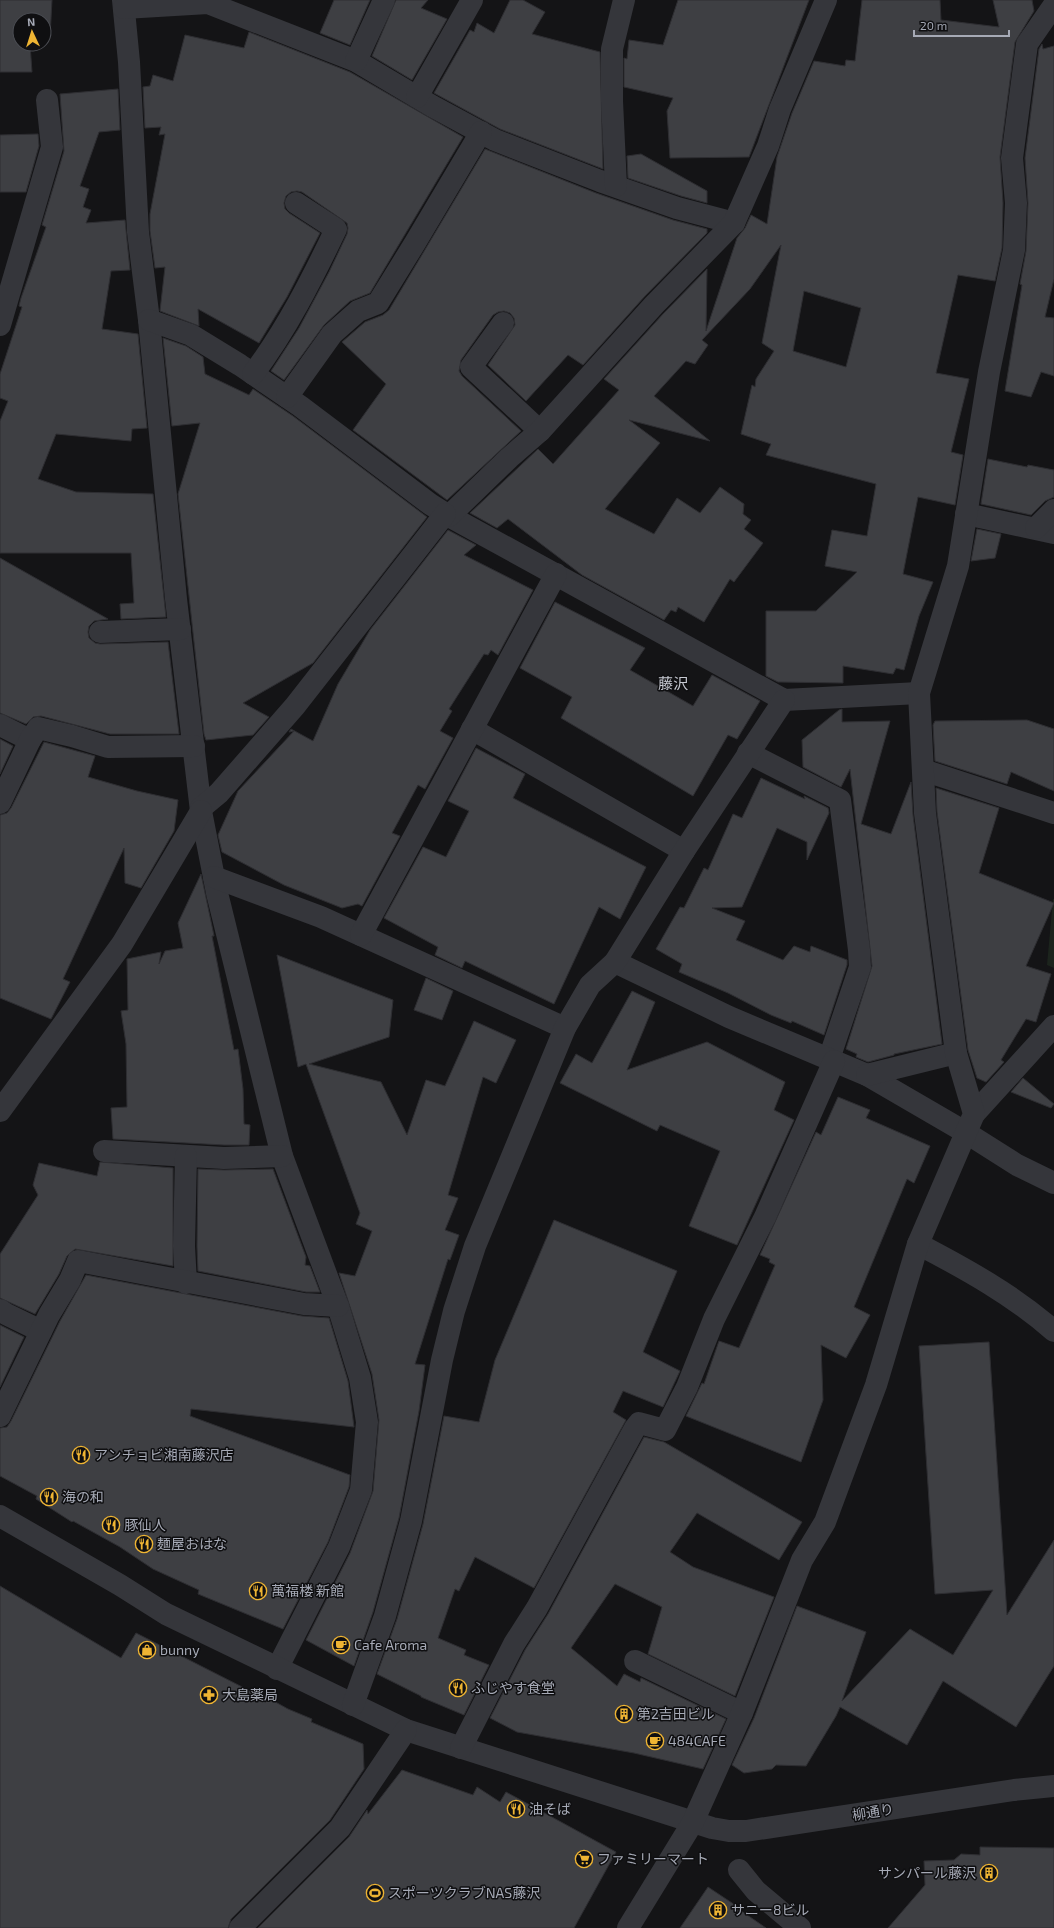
<svg xmlns="http://www.w3.org/2000/svg" width="1054" height="1928" viewBox="0 0 1054 1928" font-family="'Exo 2','Noto Sans JP',sans-serif">
  <style>
    .green { fill: #1c241d }
    .building { fill: #3e3f43; stroke: #2e2e32; fill-rule: evenodd }
    .lines { fill: none; stroke-linecap: round; stroke-linejoin: round }
    .minor { stroke: #35363b; stroke-width: 22 }
    .labels { text-anchor: middle; stroke-width: 3; stroke-linejoin: round; paint-order: stroke }
    .poi-label { font-size: 14px; fill: #a6aab6; stroke: #0f0f11; text-anchor: start }
    .street-label { font-size: 14px; fill: #a6aab6; stroke: #0f0f11 }
    .neighbourhood-label { font-size: 15px; fill: #c7cad2; stroke: #0f0f11 }
  </style>
  <rect width="100%" height="100%" fill="#141416"/>
  <polygon class="green" points="1053,899 1054,899 1054,968 1047,965"/>
  <g class="building">
    <polygon points="0,0 52,0 50,37 44,38 44,20 20,20 20,44 30,44 32,72 0,72"/>
    <polygon points="334,0 370,0 350,45 320,33"/>
    <polygon points="396,0 428,0 421,8 447,19 412,80 372,56"/>
    <polygon points="510,0 523,0 545,12 532,34 600,52 603,169 500,129 434,93 470,30 474,32 477,23 494,33"/>
    <polygon points="678,0 809,0 749,157 670,158 667,111 673,98 624,87 624,58 627,59 629,40 663,45"/>
    <path d="M862 0H940L941 20 999 27 993 0H1032L1034 11 1015 42 1000 157 1003 203 1002 248 995 281 958 275 936 373 969 379 951 452 963 455 955 505 918 497 903 574 933 582 919 616 904 670 896 668 893 674 843 666V683L778 682 766 676V611H816L857 572 825 566 832 530 867 536 876 484 766 455 771 444 741 434 752 385 755 387 756 379 774 351 762 343 781 245 750 289 702 340 708 345 695 364 686 361 654 396 710 441 629 420 660 443 605 509 654 534 677 498 700 513 720 487 744 504 743 514 751 520 744 529 763 543 734 582 730 579 704 622 678 607 676 612 671 610 664 620 582 575 508 519 497 528 470 513 538 449 553 464 619 390 604 379 663 314 707 269 706 331 737 238 745 228 751 215 767 224 777 157 792 113 814 61 845 66 846 60 855 61ZM804 291 861 308 846 367 793 351Z"/>
    <polygon points="249,32 350,72 463,137 370,293 350,301 324,325 284,380 271,371 299,328 329,272 347,234 348,228 347,223 302,192 297,191 291,192 286,196 284,203 285,209 289,213 320,233 287,297 259,343 198,309 199,326 160,311 165,267 155,268 150,231 150,214 165,134 159,135 161,127 145,128 143,87 150,86 153,75 173,81 185,35 244,48"/>
    <polygon points="1042,44 1043,49 1054,46 1054,279 1045,317 1054,318 1054,376 1041,372 1031,397 1005,391 1022,285 1020,284 1026,251 1028,203 1025,158 1039,49"/>
    <polygon points="118,89 120,130 99,132 80,186 89,189 83,207 91,210 86,223 125,220 130,270 111,271 102,329 138,334 147,428 132,429 131,441 56,434 38,479 76,492 153,494 166,617 121,619 120,604 134,603 131,553 0,553 0,421 8,401 0,398 0,374 22,307 19,306 21,298 46,227 42,225 64,151 60,94"/>
    <polygon points="38,134 39,146 26,192 0,192 0,135"/>
    <polygon points="485,149 596,193 673,220 707,229 707,233 645,296 583,365 568,355 526,401 488,365 515,325 514,318 510,313 504,311 498,312 493,315 461,360 459,371 462,376 521,431 447,500 353,430 386,384 342,342 365,322 383,315 389,310"/>
    <polygon points="641,154 707,191 707,203 681,196 628,178 627,156"/>
    <polygon points="163,338 186,346 203,357 205,374 249,395 253,389 293,416 427,517 313,663 243,703 269,717 253,735 206,740 204,734 178,494 200,423 172,426"/>
    <polygon points="988,459 1027,467 1028,465 1054,470 1054,497 1045,501 1031,515 981,504"/>
    <polygon points="977,529 1001,534 995,558 971,561"/>
    <polygon points="448,530 476,545 464,555 533,590 498,655 491,650 488,655 484,654 449,709 452,711 440,731 453,738 425,789 418,785 392,833 400,836 362,906 358,904 342,908 284,885 222,852 218,835 238,791 294,731 289,732 291,729 313,741 338,684 370,630"/>
    <polygon points="0,558 108,619 94,621 89,626 88,632 89,638 95,643 100,644 168,642 179,734 110,734 41,716 33,717 26,724 0,713"/>
    <polygon points="555,602 645,648 630,670 693,706 712,675 760,701 737,739 728,735 693,796 561,718 572,697 520,668"/>
    <polygon points="842,709 842,722 890,721 861,824 891,834 911,782 913,815 942,1044 894,1054 894,1055 868,1062 856,1057 857,1054 846,1049 872,966 850,769 841,787 803,767 802,740 839,710"/>
    <polygon points="1027,720 1054,729 1054,791 1011,772 1007,784 935,761 933,725 935,721"/>
    <polygon points="0,739 13,746 0,774"/>
    <polygon points="44,742 95,756 88,777 137,791 178,800 174,831 141,888 125,883 124,848 63,979 70,982 51,1019 0,998 0,815 7,813 11,808"/>
    <polygon points="476,748 525,774 513,798 646,867 620,919 599,907 554,1004 465,961 462,968 435,955 438,947 384,918 423,847 446,857 469,811 448,801"/>
    <polygon points="761,778 805,799 804,796 828,808 829,813 807,860 807,842 777,828 742,907 712,908 745,921 736,940 783,960 794,946 810,952 811,946 847,960 847,965 824,1035 792,1021 791,1023 771,1015 728,993 679,972 682,964 656,949 680,907 684,908 704,868 708,870 733,814 742,818"/>
    <polygon points="936,788 999,808 979,873 1054,903 1026,966 1051,974 1036,1022 1026,1019 1001,1060 1004,1062 986,1082 977,1078 968,1050 937,812"/>
    <polygon points="201,874 213,931 214,936 212,936 234,1050 238,1049 243,1089 244,1124 250,1125 249,1145 224,1145 113,1139 111,1108 127,1107 126,1044 121,1011 128,1010 127,959 161,952 159,964 165,951 183,948 178,923"/>
    <polygon points="277,955 393,1000 389,1037 309,1064 381,1082 407,1135 426,1080 445,1086 474,1021 516,1040 496,1083 483,1077 448,1195 458,1198 445,1230 459,1235 450,1260 448,1259 415,1364 425,1365 419,1411 399,1518 373,1612 354,1666 306,1640 350,1553 373,1491 379,1420 372,1374 339,1273 355,1276 372,1231 356,1224 360,1213 306,1064 298,1067"/>
    <polygon points="426,978 453,991 442,1020 414,1010"/>
    <polygon points="632,991 655,1002 627,1070 707,1042 785,1082 774,1110 794,1120 737,1245 689,1226 720,1151 660,1125 657,1131 560,1083 576,1054 592,1063"/>
    <polygon points="1023,1078 1054,1104 1051,1108 1011,1092"/>
    <polygon points="838,1097 870,1110 866,1118 930,1146 914,1183 907,1179 854,1307 870,1315 846,1358 821,1345 823,1400 801,1462 686,1416 702,1383 704,1384 719,1341 739,1348 775,1265 769,1262 770,1259 760,1255 816,1132 821,1135"/>
    <polygon points="100,1162 173,1168 173,1266 75,1249 67,1256 59,1274 35,1314 0,1298 0,1254 38,1195 33,1185 39,1163 97,1176"/>
    <polygon points="198,1169 224,1170 273,1169 306,1257 305,1265 310,1266 320,1292 306,1292 198,1271 197,1246"/>
    <polygon points="554,1220 677,1271 643,1352 680,1371 663,1407 623,1391 613,1412 626,1420 534,1588 475,1557 459,1591 455,1589 438,1638 466,1650 464,1655 489,1665 464,1715 421,1697 421,1696 377,1674 397,1619 423,1524 444,1416 479,1422 495,1360"/>
    <polygon points="86,1275 302,1316 329,1318 348,1381 354,1427 191,1409 190,1416 350,1475 349,1487 328,1542 283,1629 198,1594 199,1590 153,1569 120,1547 73,1521 72,1522 36,1499 37,1496 0,1476 0,1428 7,1427 11,1421 60,1321"/>
    <polygon points="0,1325 24,1337 0,1387"/>
    <polygon points="989,1342 1007,1615 1054,1540 1054,1666 1016,1727 943,1681 907,1745 840,1707 836,1716 806,1766 776,1765 772,1769 744,1773 732,1765 754,1718 797,1606 866,1632 842,1701 910,1629 953,1655 993,1590 935,1594 919,1346"/>
    <polygon points="644,1437 664,1442 802,1522 779,1560 697,1513 670,1552 693,1567 774,1597 735,1696 648,1654 662,1607 615,1584 571,1648 617,1686 624,1674 640,1682 641,1678 726,1719 703,1769 634,1753 517,1732 490,1718 525,1650 548,1614"/>
    <polygon points="0,1586 121,1658 136,1633 260,1696 261,1694 288,1709 312,1719 311,1722 363,1744 364,1769 330,1820 231,1919 228,1928 0,1928"/>
    <polygon points="402,1770 473,1795 477,1787 500,1802 506,1792 616,1852 574,1928 258,1928 349,1837 367,1810 368,1814"/>
    <polygon points="980,1847 1054,1848 1054,1928 888,1928 925,1885 924,1861 954,1860 961,1854 980,1855"/>
    <polygon points="708,1887 738,1907 737,1908 766,1928 680,1928"/>
  </g>
  <g class="lines">
    <g class="minor">
      <polyline points="123,0 129,62 138,232 149,320 176,599 201,811 217,893 282,1156 338,1306 360,1378 367,1422 361,1490 339,1547 277,1669"/>
      <polyline points="124,8 208,3 356,61 432,106 495,140 600,181 677,208 734,223"/>
      <polyline points="356,61 384,0"/>
      <polyline points="417,97 472,0"/>
      <polyline points="616,186 612,101 612,49 624,0"/>
      <polyline points="149,320 191,335 240,365 300,406 430,504 449,516 784,700 919,693"/>
      <polyline points="503,323 471,367 540,431"/>
      <polyline points="0,325 52,147 47,100"/>
      <path d="M253 374C287 329 312 279 336 229L296 203"/>
      <polyline points="287,397 332,334 358,311 378,303 415,243 481,132"/>
      <polyline points="966,514 1054,533"/>
      <polyline points="449,516 509,458 540,431 654,305 734,223 768,146 780,109 826,0"/>
      <polyline points="1036,528 1054,510"/>
      <polyline points="100,632 180,629"/>
      <polyline points="0,725 30,740"/>
      <polyline points="472,729 684,851"/>
      <polyline points="748,753 840,800 859,950 860,967 829,1059"/>
      <polyline points="923,770 1054,813"/>
      <polyline points="0,803 30,740 38,728 72,736 108,747 194,746"/>
      <polyline points="201,808 219,793 295,706 445,514"/>
      <polyline points="214,877 321,917 565,1028"/>
      <polyline points="361,935 556,574"/>
      <polyline points="615,962 729,1017 867,1075 965,1132 1017,1165 1054,1183"/>
      <polyline points="867,1075 956,1053"/>
      <polyline points="0,1111 122,944 201,811"/>
      <polyline points="974,1114 1054,1026"/>
      <polyline points="104,1151 224,1158 282,1156"/>
      <polyline points="186,1156 184,1246 186,1283"/>
      <path d="M918 1244C966 1269 1013 1295 1054 1331"/>
      <polyline points="0,1310 6,1314 41,1331"/>
      <polyline points="0,1416 49,1315 70,1280 78,1261 304,1304 338,1306"/>
      <polyline points="0,1516 120,1585 166,1614 406,1730 712,1828 729,1831 746,1831 1014,1790 1054,1786"/>
      <polyline points="635,1661 742,1713"/>
      <polyline points="353,1705 385,1616 411,1521 442,1360 454,1311 475,1246 565,1028 590,985 615,962 684,851 784,700"/>
      <polyline points="461,1748 514,1644 537,1608 635,1428 639,1423 665,1430 687,1387 714,1319 765,1217 834,1061"/>
      <polyline points="739,1870 756,1891 800,1928"/>
      <polyline points="240,1928 340,1828 406,1730"/>
      <polyline points="628,1928 693,1822 742,1713 802,1560 825,1522 876,1385 918,1244 974,1114 956,1053 925,813 919,693 958,566 989,372 1014,250 1016,203 1012,158 1027,44 1054,5"/>
    </g>
  </g>
  <defs>
    <symbol id="restaurant-ring" viewBox="-11 -11 22 22"><circle r="9.5" fill="#0f0f11" stroke="#eeb433" stroke-width="1.5"/><path d="M-5-6h1v4h1v-4h1v4h1v-4h1v5L-1.5 .5V6h-2V.5L-5-1ZM5-6V6H3V1.5H1.5Q1.5-4 5-6Z" fill="#eeb433"/></symbol>
    <symbol id="cafe-ring" viewBox="-11 -11 22 22"><circle r="9.5" fill="#0f0f11" stroke="#eeb433" stroke-width="1.5"/><path d="M-5.5-4.5H6V0H3Q3 3.5 0 3.5H-2.5Q-5.5 3.5-5.5 0ZM3-3.2v2h1.7v-2ZM-6 4.5H4V6H-6Z" fill="#eeb433"/></symbol>
    <symbol id="shop-ring" viewBox="-11 -11 22 22"><circle r="9.5" fill="#0f0f11" stroke="#eeb433" stroke-width="1.5"/><path d="M-5-2.5h2.3a2.7 3.5 0 0 1 5.4 0H5L5.5 6h-11ZM-1.5-2.5h3a1.5 2.3 0 0 0-3 0Z" fill="#eeb433"/></symbol>
    <symbol id="pharmacy-ring" viewBox="-11 -11 22 22"><circle r="9.5" fill="#0f0f11" stroke="#eeb433" stroke-width="1.5"/><path d="M-2-6h4v4h4v4h-4v4h-4v-4h-4v-4h4Z" fill="#eeb433"/></symbol>
    <symbol id="building-ring" viewBox="-11 -11 22 22"><circle r="9.5" fill="#0f0f11" stroke="#eeb433" stroke-width="1.5"/><path d="M-4-6H4V6H1V3H-1V6H-4ZM-2.5-4.3h1.7v1.8h-1.7ZM.8-4.3h1.7v1.8H.8ZM-2.5-1h1.7V.8h-1.7ZM.8-1h1.7V.8H.8Z" fill="#eeb433"/></symbol>
    <symbol id="supermarket-ring" viewBox="-11 -11 22 22"><circle r="9.5" fill="#0f0f11" stroke="#eeb433" stroke-width="1.5"/><path d="M-6-5.5h2.5l.6 2H6L4.5 2H-2.5L-4.4-4H-6ZM-1.5 3.2a1.3 1.3 0 1 0 .1 0ZM3 3.2a1.3 1.3 0 1 0 .1 0Z" fill="#eeb433"/></symbol>
    <symbol id="stadium-ring" viewBox="-11 -11 22 22"><circle r="9.5" fill="#0f0f11" stroke="#eeb433" stroke-width="1.5"/><path d="M0-5a6.5 5 0 1 0 0 10a6.5 5 0 1 0 0-10ZM-3.5-1.8h7v3.6h-7Z" fill="#eeb433"/></symbol>
  </defs>
  <g fill-rule="evenodd">
    <use href="#restaurant-ring" x="71" y="1445" width="20" height="20"/>
    <use href="#restaurant-ring" x="39" y="1487" width="20" height="20"/>
    <use href="#restaurant-ring" x="101" y="1515" width="20" height="20"/>
    <use href="#restaurant-ring" x="134" y="1534" width="20" height="20"/>
    <use href="#restaurant-ring" x="248" y="1581" width="20" height="20"/>
    <use href="#cafe-ring" x="331" y="1635" width="20" height="20"/>
    <use href="#shop-ring" x="137" y="1640" width="20" height="20"/>
    <use href="#restaurant-ring" x="448" y="1678" width="20" height="20"/>
    <use href="#pharmacy-ring" x="199" y="1685" width="20" height="20"/>
    <use href="#building-ring" x="614" y="1704" width="20" height="20"/>
    <use href="#cafe-ring" x="645" y="1731" width="20" height="20"/>
    <use href="#restaurant-ring" x="506" y="1799" width="20" height="20"/>
    <use href="#supermarket-ring" x="574" y="1849" width="20" height="20"/>
    <use href="#building-ring" x="979" y="1863" width="20" height="20"/>
    <use href="#stadium-ring" x="365" y="1883" width="20" height="20"/>
    <use href="#building-ring" x="708" y="1900" width="20" height="20"/>
  </g>
  <g class="labels">
    <g class="poi-label">
      <text x="94" y="1460">アンチョビ湘南藤沢店</text>
      <text x="62" y="1502">海の和</text>
      <text x="124" y="1530">豚仙人</text>
      <text x="157" y="1549">麺屋おはな</text>
      <text x="271" y="1596">萬福楼 新館</text>
      <text x="354" y="1650">Cafe Aroma</text>
      <text x="160" y="1655">bunny</text>
      <text x="471" y="1693">ふじやす食堂</text>
      <text x="222" y="1700">大島薬局</text>
      <text x="637" y="1719">第2吉田ビル</text>
      <text x="668" y="1746">484CAFE</text>
      <text x="529" y="1814">油そば</text>
      <text x="597" y="1864">ファミリーマート</text>
      <text x="976" y="1878" text-anchor="end">サンパール藤沢</text>
      <text x="388" y="1898">スポーツクラブNAS藤沢</text>
      <text x="731" y="1915">サニー8ビル</text>
    </g>
    <g class="street-label">
      <text transform="translate(873 1812) rotate(-9)" y="5">柳通り</text>
    </g>
    <g class="neighbourhood-label">
      <text x="673" y="689">藤沢</text>
    </g>
  </g>
  <g transform="translate(32 32) rotate(356)"><circle r="19" fill="#0f0f11" stroke="#4b4d53"/>
  <path d="M0-3L7 15L0 10L-7 15Z" fill="#eeb433"/>
  <text y="-6" font-size="11" font-weight="bold" text-anchor="middle" fill="#a6aab6">N</text>
  </g>
  <path d="M914 30v6h95v-6" fill="none" stroke="#a6aab6" stroke-width="2"/>
  <text x="920" y="30" font-size="12" fill="#a6aab6" stroke="#0f0f11" stroke-width="3" paint-order="stroke">20 m</text>
</svg>
